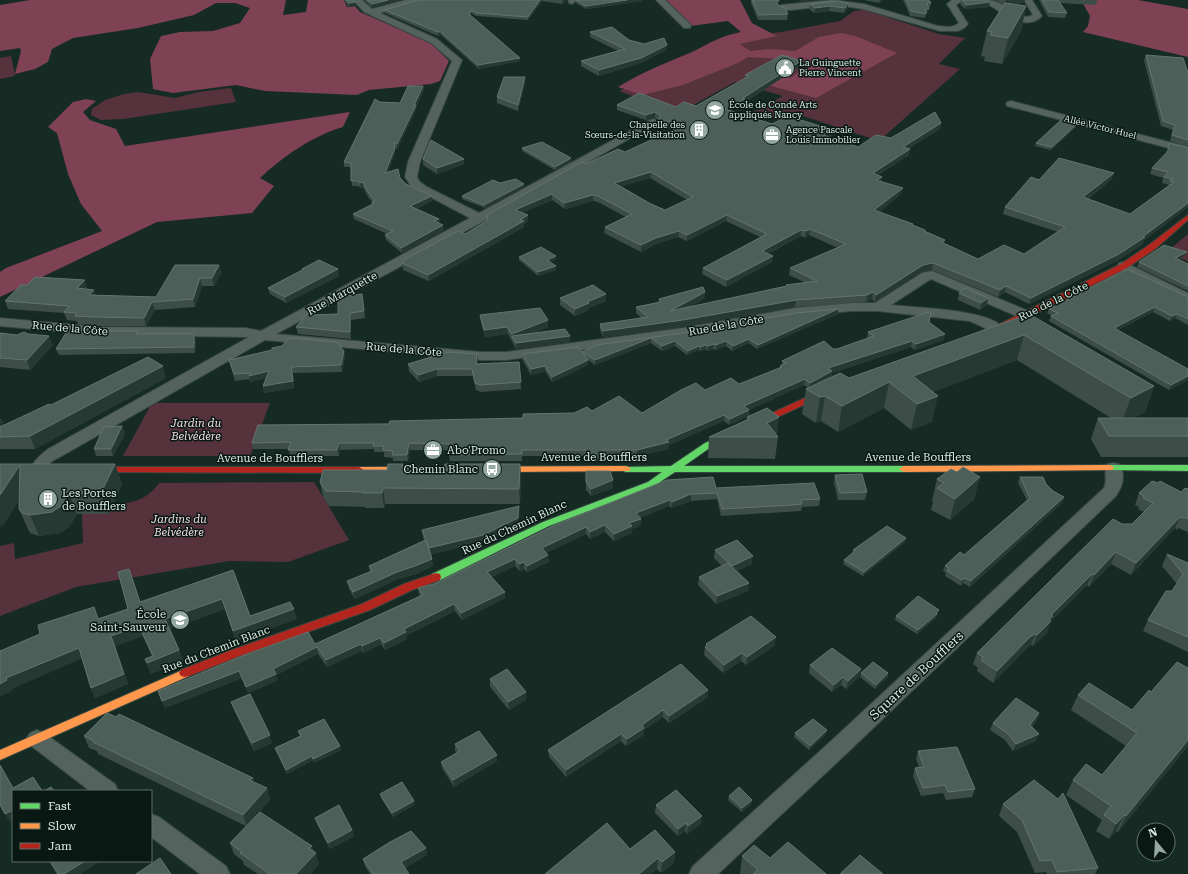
<svg xmlns="http://www.w3.org/2000/svg" width="1188" height="874" viewBox="0 0 1188 874" font-family="'Roboto Serif',serif">
  <style>
    .green { fill: #56333c }
    .forest { fill: #7f4254 }
    .lines { fill: none; stroke-linecap: round; stroke-linejoin: round }
    .street-casing { stroke: #364741; stroke-width: 2 }
    .fast-casing { stroke: #364741; stroke-width: 2 }
    .slow-casing { stroke: #364741; stroke-width: 2 }
    .jam-casing { stroke: #364741; stroke-width: 2 }
    .street { fill: #54635d; fill-rule: evenodd }
    .fast { fill: #63d668; fill-rule: evenodd }
    .slow { fill: #ff974d; fill-rule: evenodd }
    .jam { fill: #b3261e; fill-rule: evenodd }
    .wall { fill: #3d4e48; fill-rule: evenodd }
    .shaded-wall { fill: #263932 }
    .building { fill: #4d5f59; stroke: #63756e; fill-rule: evenodd }
    .labels { text-anchor: middle; stroke-width: 3; stroke-linejoin: round; paint-order: stroke }
    .far-poi-label { font-size: 9px; fill: #d8ede4; stroke: #091812; text-anchor: start }
    .far-street-label { font-size: 9px; fill: #d8ede4; stroke: #091812 }
    .street-label { font-size: 11px; fill: #d8ede4; stroke: #091812 }
    .park-label { font-size: 11px; font-style: italic; fill: #f3dce1; stroke: #091812 }
    .poi-label { font-size: 11px; fill: #d8ede4; stroke: #091812; text-anchor: start }
    .near-street-label { font-size: 13px; fill: #d8ede4; stroke: #091812 }
  </style>
  <rect width="100%" height="100%" fill="#162b24"/>
  <g class="green">
    <polygon points="862,9 939,34 965,38 939,64 960,69 879,141 800,115 784,122 753,112 783,96 735,82 686,109 676,112 619,91 647,79 732,39 787,31 840,21 854,11 858,11"/>
    <polygon points="11,56 15,74 14,76 0,79 0,58"/>
    <polygon points="231,88 236,102 123,119 101,120 91,115 92,109 105,100 124,94 138,92 175,98 199,92"/>
    <polygon points="1188,234 1188,261 1164,254"/>
    <polygon points="152,403 270,403 250,456 123,456"/>
    <path d="M314 482 349 540 288 562 229 561 76 587 0 616V546L14 543 15 559 83 543 82 514 109 513 114 504C132 504 148 499 159 483Z"/>
  </g>
  <g class="forest">
    <polygon points="30,0 286,0 283,15 306,12 308,0 344,0 347,7 355,6 360,12 431,43 449,61 440,81 431,84 369,90 357,95 265,91 236,85 173,93 153,89 150,59 161,36 180,32 213,31 240,23 250,8 235,3 216,3 194,15 138,28 73,38 52,49 48,62 35,69 15,74 21,51 20,48 0,51 0,5"/>
    <path d="M662 0H740L752 23 777 36 740 44 750 51 769 49 795 51 819 37 841 33 855 36 897 53 816 98 760 83 771 72 790 78 809 66 783 59 748 57 738 63 683 85 642 95 618 87C642 72 666 63 692 52 710 43 720 36 741 32L728 21 690 26Z"/>
    <polygon points="1081,0 1138,0 1188,9 1188,57 1083,32 1088,26 1090,16"/>
    <path d="M86 99 96 101 83 112 90 120 116 129 125 146 350 112 343 127C312 136 284 156 260 178L274 186 252 213 157 222 0 297V272L6 268 102 231 81 204 68 174 57 133 48 127 73 102Z"/>
  </g>
  <g class="lines">
    <defs>
      <g id="street">
        <path d="M353 0H362L372 9 406 0H419L418 2 380 13 437 39 462 60 420 162 417 177 420 182 427 187 479 213 650 120 654 119 659 122 484 221 276 334 480 352H507L683 328 795 308 852 303H875L922 273 932 271 1031 312 1033 315 1031 318 1026 319 1021 318 931 279 891 305C915 308 990 309 1003 328L1001 331C990 334 980 324 969 321L878 311H852L795 316 683 336 507 360H480L265 340 60 457C57 458 54 460 51 462 43 470 45 478 31 474L29 470C34 461 40 455 48 449L249 337 99 335 0 326V318L99 327 245 328 261 331 470 218 419 191 411 186 405 177 408 162 452 61 431 43 364 12Z"/>
        <polygon points="568,0 577,0 572,4 569,3"/>
        <polygon points="656,0 665,0 690,24 691,26 690,28 684,28"/>
        <path d="M832 0 864 4 938 26C946 27 953 28 959 23L947 4 952 0H963L956 5 968 24 964 28 958 31H940L863 9 837 5 781 11 777 8 781 5Z"/>
        <path d="M981 0C985 0 990 0 994 1 1007 5 1018 22 1033 15L1024 0H1032L1042 16C1028 31 1007 16 994 8 990 5 984 3 981 0Z"/>
        <polygon points="1011,101 1188,147 1188,153 1007,106 1006,104 1007,102"/>
        <polygon points="1124,262 1188,293 1188,302 1119,269 1117,266 1119,263"/>
        <path d="M1113 463 1119 464C1126 475 1123 486 1116 496L846 754 718 874H689L693 866 830 742 1104 488C1108 480 1103 471 1107 464Z"/>
        <polygon points="37,730 44,733 115,784 118,791 90,791 30,745 26,739 30,733"/>
        <polygon points="151,814 159,817 226,866 230,874 200,874 151,837"/>
      </g>
      <g id="fast">
        <polygon points="742,427 745,428 746,430 745,432 711,447 684,466 904,466 909,469 904,472 675,472 654,486 549,526 440,580 432,580 431,577 432,574 543,522 648,482 662,472 626,472 623,471 621,469 623,467 671,466 705,443"/>
        <polygon points="1109,465 1188,465 1188,471 1106,470 1104,468 1106,466"/>
      </g>
      <g id="slow">
        <polygon points="1109,465 1112,466 1114,468 1112,470 904,472 899,469 904,466"/>
        <polygon points="626,466 629,467 631,469 629,471 359,473 354,470 359,467"/>
        <polygon points="185,669 189,670 191,673 189,676 0,760 0,750"/>
      </g>
      <g id="jam">
        <polygon points="1188,215 1188,220 1155,249 1127,268 1029,317 991,334 988,334 984,332 1121,264 1149,245"/>
        <polygon points="831,386 835,389 834,391 745,432 742,433 738,430 739,428"/>
        <polygon points="87,467 359,467 364,470 359,473 84,472 82,470 84,468"/>
        <polygon points="436,573 440,574 441,577 440,580 412,590 370,610 237,657 189,676 185,677 181,676 179,673 181,670 229,651 362,604 404,584"/>
      </g>
    </defs>
    <use href="#street" class="street-casing"/>
    <use href="#fast" class="fast-casing"/>
    <use href="#slow" class="slow-casing"/>
    <use href="#jam" class="jam-casing"/>
    <use href="#street" class="street"/>
    <use href="#fast" class="fast"/>
    <use href="#slow" class="slow"/>
    <use href="#jam" class="jam"/>
  </g>
  <g class="wall">
    <polygon points="344,0 353,0 356,2 356,6 349,7"/>
    <polygon points="364,0 400,0 372,7"/>
    <polygon points="418,0 566,0 562,4 542,1 528,20 476,16 471,13 470,15 520,61 479,69 441,35 438,36 385,13 385,10"/>
    <polygon points="576,0 643,0 643,1 586,9 576,3"/>
    <polygon points="751,0 780,0 779,4 778,5 788,14 787,20 758,20 751,3"/>
    <polygon points="864,0 883,0 879,3"/>
    <polygon points="903,0 929,0 931,3 930,7 928,7 928,13 926,13 925,18 910,16"/>
    <polygon points="961,0 987,0 990,2 989,7 965,9 960,4"/>
    <polygon points="995,0 1025,0 1024,3 1013,4 1026,6 1021,31 1002,64 984,61 985,57 981,56 987,31 1004,5"/>
    <polygon points="1039,0 1097,0 1097,1 1096,5 1060,3 1067,13 1065,18 1048,17"/>
    <polygon points="810,4 848,8 844,13 829,11 814,13 809,9"/>
    <polygon points="590,32 629,40 666,50 641,63 599,76 581,66 581,61 618,51 590,37"/>
    <polygon points="1146,55 1188,73 1188,147 1170,141 1173,130 1161,126 1144,60"/>
    <path d="M801 61 800 66 744 103V104L731 111 772 124 833 130 832 135 829 137 858 147 891 138 941 123 940 129 909 148V155L878 175 882 177 881 182 901 194 879 212 913 224V225L925 230V231L945 240 944 243 978 259 1024 254 1058 232 1003 214 1005 207 1039 180 1112 179 1088 199 1130 214 1168 186 1169 185 1162 183 1163 178 1150 174 1152 168 1166 153 1169 143 1188 207 1143 241V244L1117 261 1029 304 1005 292 998 297 932 270 921 272 875 302 872 299 866 302 795 307 683 327 603 337 600 330V324L641 318 636 313V307L658 302 659 299 705 298 689 307 786 286V285L806 283 789 275 790 268 838 248 809 235 805 238 801 236 768 254 772 262 726 287 702 274 703 268 760 237 726 221 687 241 678 237 656 244 641 252 604 233 605 227 626 217 598 202 593 201 565 209 552 200 522 213 528 215V221L524 224V227L429 281 403 270 402 263 465 234 488 221 487 215 586 164 625 152 674 130 658 124V120L655 118 646 120 617 110V105L676 107 696 106 745 79V75ZM650 178 687 200 665 210 651 204 621 186Z"/>
    <polygon points="525,83 518,111 497,103 497,97"/>
    <polygon points="423,86 424,90 416,107 416,110 397,149 395,147 395,153 388,172 400,178 406,184 432,196 432,201 416,209 439,219 440,223 444,230 402,253 386,240 385,235 387,234 354,219 353,214 372,204 372,202 368,197 363,187 361,188 358,186 352,186 351,167 344,167 344,162 380,102 400,103"/>
    <polygon points="1076,127 1051,150 1035,146 1036,143"/>
    <polygon points="522,148 571,161 555,170 522,151"/>
    <polygon points="423,159 464,164 437,174 423,165"/>
    <polygon points="500,183 524,187 485,208 462,199 462,196"/>
    <polygon points="1185,256 1179,259 1188,264 1188,291 1137,267 1139,262"/>
    <polygon points="519,257 556,259 550,262 556,270 538,276 519,260"/>
    <polygon points="219,265 221,273 214,286 202,286 195,307 155,310 146,326 99,326 78,324 77,321 67,320 64,313 8,309 5,301 27,285 87,288 87,289 96,296 156,297"/>
    <polygon points="302,269 338,269 339,276 286,303 270,294 268,288 302,270"/>
    <polygon points="959,293 988,298 987,305 980,310 958,300"/>
    <polygon points="1188,297 1188,325 1175,318 1170,321 1153,312 1118,330 1188,369 1188,380 1169,390 1049,321 1051,316 1052,316 1047,313 1049,309"/>
    <polygon points="560,298 606,301 589,308 589,310 575,316 560,305"/>
    <polygon points="363,301 365,318 351,320 351,339 298,334 296,327 311,315 338,314"/>
    <polygon points="838,309 838,314 757,349 749,343 732,351 726,346 716,350 713,349 707,351 705,349 701,351 699,350 687,355 675,346 662,351 651,343 595,365 588,360 588,365 552,382 545,371 531,375 522,359 522,354 582,353 597,345 683,333"/>
    <polygon points="1029,314 1154,386 1145,412 1133,418 1188,418 1188,457 1101,457 1091,439 1098,418 1111,418 1017,360 933,392 932,422 911,430 884,408 838,432 821,421 816,423 802,414 806,389 808,388 804,385 749,410 749,416 778,437 775,459 708,458 709,437 747,420 747,417 729,425 724,421 669,445 669,449 637,456 604,456 604,461 586,461 586,456 522,456 522,461 450,461 449,455 449,450 410,450 408,461 393,461 393,458 384,457 384,452 374,452 374,449 340,450 339,456 290,456 289,449 253,449 252,443 378,424 523,418 574,413 592,411 642,413 705,390 739,384 780,368 780,366 782,365 782,361 833,349 837,349 868,338 867,338 868,332 929,322 944,340 915,350 911,347 832,373 831,377 849,378"/>
    <polygon points="480,315 548,320 548,327 531,334 570,336 570,342 516,349 508,334 485,337 481,322"/>
    <polygon points="0,333 17,335 28,334 53,345 30,370 0,367"/>
    <polygon points="139,334 196,340 195,353 59,355 56,349"/>
    <polygon points="344,351 345,357 342,372 293,373 294,388 264,393 263,386 266,378 250,382 249,379 235,381 229,360"/>
    <polygon points="478,361 477,364 519,362 521,389 481,392 476,390 473,376 437,376 419,382 409,371 408,364"/>
    <polygon points="166,378 35,449 0,449 0,419 1,419 4,425 51,405"/>
    <polygon points="122,426 125,434 113,456 96,456 94,449"/>
    <polygon points="0,464 115,464 122,484 109,514 77,514 69,527 60,533 39,536 30,533 28,529 19,509 19,500 4,524 0,527"/>
    <polygon points="520,464 521,479 520,504 385,504 384,508 365,508 365,507 329,506 323,497 320,482 403,467 416,471 444,471"/>
    <polygon points="586,471 613,488 591,496 586,490"/>
    <polygon points="957,472 980,477 974,499 950,520 931,510 933,502 932,501 937,479"/>
    <polygon points="835,475 867,492 865,500 838,500 834,483"/>
    <polygon points="1020,477 1046,484 1053,491 1064,497 1062,503 970,587 963,583 961,586 945,576 946,573 943,571 945,566 964,555 1027,500 1018,483"/>
    <polygon points="1158,483 1181,492 1188,489 1188,532 1178,528 1177,530 1175,528 1131,575 1111,564 1089,587 1087,585 1050,622 1047,633 1033,646 1031,645 1026,649 993,683 977,671 978,668 973,664 977,653 1122,524 1132,524 1144,512 1138,509 1139,507 1135,505 1139,493"/>
    <polygon points="716,488 820,499 819,506 802,507 801,511 721,516 717,499 691,501 671,508 669,506 640,518 641,525 632,529 632,533 614,541 605,532 590,539 586,534 546,553 549,562 527,572 524,569 520,571 515,566 492,577 505,592 505,598 462,620 455,611 407,635 407,639 385,650 381,644 364,653 362,651 327,667 318,654 276,675 278,680 248,693 242,678 165,708 158,691 315,644 419,596 419,595 418,588 434,584 555,525"/>
    <polygon points="519,506 518,525 484,542 431,554 433,566 416,574 398,579 355,599 349,589 347,581 370,572 369,566 424,540 423,537 422,530"/>
    <polygon points="906,538 905,542 863,576 843,564 844,560 852,554 853,550"/>
    <polygon points="715,550 752,564 737,571 749,583 748,591 716,604 698,585 699,577 722,566 714,558"/>
    <polygon points="1167,554 1188,563 1188,652 1143,631 1148,620 1172,591 1177,584 1162,566"/>
    <polygon points="233,570 250,616 297,619 236,641 225,609 170,629 179,650 183,661 151,674 145,659 152,656 143,636 115,646 128,684 95,698 91,688 82,658 11,689 12,691 0,696 0,651 128,609 133,579 140,602"/>
    <polygon points="938,614 937,615 936,618 917,634 895,620 896,616"/>
    <polygon points="706,644 775,645 746,665 741,661 723,673 704,655 705,647 706,646"/>
    <polygon points="681,664 708,697 669,723 663,717 644,730 644,735 626,746 621,741 566,777 549,757 548,750"/>
    <polygon points="810,665 861,669 859,677 846,689 841,685 832,692 809,673"/>
    <polygon points="861,673 888,673 888,677 875,689 860,677"/>
    <polygon points="490,679 526,692 526,700 509,710 490,687"/>
    <polygon points="1078,695 1188,746 1118,832 1116,831 1109,839 1096,831 1102,820 1066,795 1073,780 1102,775 1126,746 1071,710"/>
    <polygon points="231,702 272,743 254,751 234,710"/>
    <polygon points="1039,713 1037,720 1032,727 1036,741 1013,751 1005,740 990,730 993,723"/>
    <polygon points="116,717 253,778 255,783 267,788 270,800 252,820 312,846 314,851 319,864 310,874 258,874 244,865 243,861 234,854 230,843 246,826 98,754 97,751 89,748 84,736"/>
    <polygon points="827,730 826,734 809,750 794,737 795,733"/>
    <polygon points="298,731 341,750 314,763 313,760 287,774 277,752 275,748 300,736"/>
    <polygon points="455,744 497,755 497,761 454,787 442,768 441,762 457,753 455,751"/>
    <polygon points="918,751 975,789 972,797 946,800 943,793 921,796 913,776 915,768 919,767 916,759"/>
    <polygon points="380,794 414,805 393,817 381,798"/>
    <polygon points="729,796 752,800 751,804 742,812 728,800"/>
    <polygon points="1058,799 1098,868 1095,874 1047,874 1046,872 1035,873 1017,832 999,816 1003,804"/>
    <polygon points="656,805 701,824 687,834 685,831 678,836 655,813"/>
    <polygon points="315,818 352,830 354,836 330,849 317,824"/>
    <polygon points="426,848 427,855 405,868 409,874 370,874 365,866 363,859"/>
    <polygon points="630,849 675,852 674,863 661,873 657,869 651,874 545,874"/>
    <polygon points="742,856 770,858 826,874 740,874"/>
    <polygon points="49,861 100,861 80,874 57,874"/>
  </g>
  <g class="shaded-wall">
    <polygon points="388,0 400,0 372,7 372,4"/>
    <polygon points="540,0 542,0 542,1 528,20 528,17"/>
    <polygon points="563,0 566,0 562,4 562,1"/>
    <polygon points="627,0 643,0 643,1 586,9 586,6"/>
    <polygon points="779,0 780,0 779,4 776,7 777,2"/>
    <polygon points="799,0 817,0 799,2"/>
    <polygon points="880,0 883,0 879,3"/>
    <polygon points="1006,0 1025,0 1024,3 1005,5"/>
    <polygon points="356,2 356,6 349,7 349,3"/>
    <polygon points="990,2 989,7 965,9 966,5"/>
    <polygon points="848,3 848,8 844,13 845,8"/>
    <polygon points="830,6 829,11 814,13 815,8"/>
    <polygon points="1026,6 1021,31 1002,64 1008,38"/>
    <polygon points="926,9 929,9 928,13 925,14"/>
    <polygon points="438,32 441,32 441,35 438,36"/>
    <polygon points="667,45 666,50 641,63 599,76 599,70"/>
    <polygon points="520,58 520,61 479,69 478,65"/>
    <polygon points="801,61 800,66 744,103 744,104 725,115 725,109 743,98"/>
    <polygon points="525,77 525,83 518,111 518,105"/>
    <polygon points="423,86 424,90 416,107 416,110 397,149 397,144"/>
    <polygon points="655,112 655,118 646,120 646,115"/>
    <polygon points="941,123 940,129 902,153 903,147"/>
    <polygon points="1077,124 1076,127 1051,150 1052,147"/>
    <polygon points="833,130 832,135 822,141 823,135"/>
    <polygon points="395,148 395,153 386,178 385,173"/>
    <polygon points="910,149 909,155 872,179 873,173"/>
    <polygon points="571,158 571,161 555,170 555,167"/>
    <polygon points="464,159 464,164 437,174 437,168"/>
    <polygon points="651,172 650,178 614,189 614,183"/>
    <polygon points="1114,173 1112,179 1082,203 1083,197"/>
    <polygon points="882,177 881,183 876,180"/>
    <polygon points="363,182 363,187 361,188 360,183"/>
    <polygon points="524,184 524,187 485,208 484,205"/>
    <polygon points="903,188 901,194 873,217 874,210"/>
    <polygon points="552,194 552,200 515,216 515,210"/>
    <polygon points="593,195 593,201 565,209 564,203"/>
    <polygon points="432,196 432,201 411,211 410,206"/>
    <polygon points="1188,203 1188,207 1143,241 1143,244 1117,261 1029,304 1031,298 1143,237"/>
    <polygon points="528,215 528,221 524,224 524,227 429,281 428,275"/>
    <polygon points="727,215 726,221 687,241 687,235"/>
    <polygon points="439,219 440,224 434,221"/>
    <polygon points="443,225 444,230 402,253 401,248"/>
    <polygon points="810,229 809,235 805,238 806,231"/>
    <polygon points="801,230 801,236 762,257 762,251"/>
    <polygon points="679,231 678,237 656,244 641,252 641,245 656,238"/>
    <polygon points="1187,252 1185,256 1173,262 1175,258"/>
    <polygon points="556,256 556,259 547,263 547,260"/>
    <polygon points="773,256 772,262 726,287 727,280"/>
    <polygon points="933,263 932,270 921,272 875,302 876,295 923,265"/>
    <polygon points="219,265 221,273 214,286 212,278"/>
    <polygon points="556,266 556,270 538,276 538,272"/>
    <polygon points="338,269 339,276 286,303 285,297"/>
    <polygon points="200,278 202,286 195,307 193,299"/>
    <polygon points="85,280 87,288 80,296 77,288"/>
    <polygon points="1006,286 1005,292 998,297 1000,290"/>
    <polygon points="94,290 97,298 89,295"/>
    <polygon points="705,292 705,298 670,318 670,311"/>
    <polygon points="873,292 872,299 866,302 867,295"/>
    <polygon points="606,294 606,301 589,308 589,310 575,316 575,309 587,302"/>
    <polygon points="988,298 987,305 980,310 981,303"/>
    <polygon points="796,300 795,307 683,327 603,337 603,331"/>
    <polygon points="152,302 155,310 146,326 144,318"/>
    <polygon points="1155,307 1153,312 1112,333 1114,328"/>
    <polygon points="838,309 838,314 757,349 758,345"/>
    <polygon points="350,313 351,320 351,339 350,332"/>
    <polygon points="1177,314 1175,318 1170,321 1172,316"/>
    <polygon points="548,320 548,327 515,341 512,336 512,342 512,334"/>
    <polygon points="507,327 508,334 485,337 484,330"/>
    <polygon points="194,334 196,340 195,353 194,347"/>
    <polygon points="945,334 944,340 915,350 916,344"/>
    <polygon points="1024,335 1017,360 912,400 913,376"/>
    <polygon points="49,336 53,345 30,370 27,360"/>
    <polygon points="570,336 570,342 516,349 516,343"/>
    <polygon points="651,338 651,343 595,365 595,360"/>
    <polygon points="749,339 749,343 732,351 733,346"/>
    <polygon points="675,341 675,346 662,351 662,346"/>
    <polygon points="726,341 726,346 716,350 716,345"/>
    <polygon points="912,341 911,347 832,373 831,377 809,389 810,383 828,368"/>
    <polygon points="714,344 713,349 707,351 708,346"/>
    <polygon points="706,345 705,349 701,351 701,347"/>
    <polygon points="699,346 699,350 687,355 688,351"/>
    <polygon points="344,351 345,357 342,372 341,365"/>
    <polygon points="477,354 478,361 476,371 476,364"/>
    <polygon points="588,360 588,365 552,382 552,377"/>
    <polygon points="163,366 166,378 35,449 30,436"/>
    <polygon points="545,366 545,371 531,375 531,369"/>
    <polygon points="291,367 294,388 264,393 263,386"/>
    <polygon points="437,369 437,376 419,382 418,375"/>
    <polygon points="269,371 270,377 250,382 249,376"/>
    <polygon points="1188,376 1188,380 1169,390 1171,385"/>
    <polygon points="805,379 804,385 743,413 744,406"/>
    <polygon points="889,382 884,408 838,432 842,406"/>
    <polygon points="1154,386 1145,412 1121,424 1131,398"/>
    <polygon points="825,396 821,421 816,423 820,397"/>
    <polygon points="938,396 932,422 911,430 917,404"/>
    <polygon points="749,410 748,417 729,425 730,419"/>
    <polygon points="724,415 724,421 669,445 669,449 637,456 637,450 666,440"/>
    <polygon points="779,417 777,437 767,423"/>
    <polygon points="1,419 6,431 0,437 0,421"/>
    <polygon points="122,426 125,434 113,456 111,449"/>
    <polygon points="339,443 340,450 339,456 337,450"/>
    <polygon points="409,443 410,450 408,461 407,455"/>
    <polygon points="115,464 122,484 109,514 101,493"/>
    <polygon points="520,464 521,479 520,504 519,489"/>
    <polygon points="20,465 28,486 4,524 0,527 0,495"/>
    <polygon points="980,477 974,499 950,520 955,499"/>
    <polygon points="613,480 613,488 591,496 591,489"/>
    <polygon points="383,488 385,504 384,508 382,493"/>
    <polygon points="69,493 77,514 69,527 60,533 39,536 30,515"/>
    <polygon points="691,494 691,501 671,508 672,502"/>
    <polygon points="1064,497 1062,503 970,587 971,581"/>
    <polygon points="670,500 669,506 636,520 636,513"/>
    <polygon points="519,506 518,525 484,542 430,555 429,548"/>
    <polygon points="1180,517 1175,528 1131,575 1136,563"/>
    <polygon points="641,519 641,525 632,529 632,533 614,541 614,534 629,523"/>
    <polygon points="605,525 605,532 590,539 590,532"/>
    <polygon points="586,527 586,534 542,555 542,548"/>
    <polygon points="906,538 905,542 863,576 864,572"/>
    <polygon points="1116,552 1111,564 1089,587 1094,575"/>
    <polygon points="548,555 549,562 527,572 527,566"/>
    <polygon points="753,556 752,564 731,574 732,566"/>
    <polygon points="432,559 433,566 416,574 398,579 355,599 353,592 397,572"/>
    <polygon points="515,559 515,566 488,579 487,572"/>
    <polygon points="524,562 524,569 520,571 519,564"/>
    <polygon points="1092,574 1087,585 1050,622 1047,633 1033,646 1037,635 1051,615"/>
    <polygon points="965,578 963,583 961,586 962,580"/>
    <polygon points="749,583 748,591 716,604 717,596"/>
    <polygon points="505,592 505,598 462,620 461,613"/>
    <polygon points="222,599 225,609 169,630 165,619"/>
    <polygon points="454,604 455,611 407,635 407,639 385,650 384,643 404,629"/>
    <polygon points="94,607 98,617 102,629 98,619"/>
    <polygon points="294,609 297,619 236,641 233,631"/>
    <polygon points="939,610 936,618 917,634 918,630"/>
    <polygon points="139,626 143,636 115,646 128,684 95,698 91,688 111,636"/>
    <polygon points="1035,634 1031,645 1026,649 993,683 997,671 1030,637"/>
    <polygon points="776,637 775,645 746,665 747,657"/>
    <polygon points="380,638 381,644 364,653 362,646"/>
    <polygon points="361,644 362,651 327,667 326,660"/>
    <polygon points="317,647 318,654 276,675 278,680 248,693 246,687 273,669"/>
    <polygon points="79,648 83,658 11,689 12,691 0,696 0,684 6,678"/>
    <polygon points="179,650 183,661 151,674 147,663"/>
    <polygon points="742,653 741,661 723,673 724,665"/>
    <polygon points="861,669 859,677 846,689 848,681"/>
    <polygon points="239,671 242,678 165,708 162,701"/>
    <polygon points="888,673 888,677 875,689 876,685"/>
    <polygon points="843,677 841,685 832,692 834,685"/>
    <polygon points="708,690 708,697 669,723 669,716"/>
    <polygon points="526,692 526,700 509,710 508,702"/>
    <polygon points="663,710 663,717 644,730 644,735 626,746 627,739 642,725"/>
    <polygon points="1039,713 1037,720 1027,732 1030,725"/>
    <polygon points="827,730 826,734 809,750 810,746"/>
    <polygon points="621,734 621,741 566,777 566,770"/>
    <polygon points="1039,734 1036,741 1013,751 1016,744"/>
    <polygon points="270,735 272,743 254,751 252,743"/>
    <polygon points="1188,740 1188,746 1118,832 1126,816"/>
    <polygon points="340,746 341,750 314,763 313,759"/>
    <polygon points="497,755 497,761 454,787 453,780"/>
    <polygon points="312,756 313,760 287,774 286,770"/>
    <polygon points="253,778 257,790 249,780"/>
    <polygon points="267,788 270,800 247,827 243,815"/>
    <polygon points="752,800 751,804 742,812 742,808"/>
    <polygon points="414,801 414,805 393,817 392,813"/>
    <polygon points="13,810 13,820 10,822 5,814"/>
    <polygon points="1124,815 1116,831 1109,839 1116,824"/>
    <polygon points="702,816 701,824 687,834 688,826"/>
    <polygon points="686,823 685,831 678,836 678,829"/>
    <polygon points="352,830 354,836 330,849 328,843"/>
    <polygon points="312,846 315,854 316,853 319,864 310,874 296,874 309,848"/>
    <polygon points="426,848 427,855 403,869 401,862"/>
    <polygon points="675,852 674,863 661,873 662,862"/>
    <polygon points="658,858 657,869 651,874 639,874"/>
    <polygon points="85,861 100,861 80,874 64,874"/>
  </g>
  <g class="building">
    <polygon points="346,0 353,0 356,2 349,3"/>
    <polygon points="367,0 388,0 372,4"/>
    <polygon points="418,0 540,0 528,17 476,13 471,10 469,14 520,58 478,65 441,32 438,32 385,10"/>
    <polygon points="576,0 627,0 586,6"/>
    <polygon points="752,0 779,0 777,2 777,4 781,7 784,7 788,14 759,15"/>
    <polygon points="906,0 929,0 931,3 927,3 929,9 926,9 926,14 911,11"/>
    <polygon points="962,0 987,0 990,2 966,5"/>
    <polygon points="1042,0 1058,0 1067,13 1049,12"/>
    <polygon points="838,1 848,3 845,8 830,6 815,8 810,4"/>
    <polygon points="1005,3 1026,6 1008,38 990,35 992,32 987,31"/>
    <polygon points="612,27 629,40 644,44 664,38 667,45 641,58 599,70 581,61 625,49 590,32"/>
    <path d="M782 55 801 61 743 98 745 99 725 109 772 124 788 116 833 130 823 135 858 147 876 135 891 138 935 112 941 123 903 147 910 149 873 173 882 177 876 180 903 188 874 210 913 224 912 225 925 230 924 231 945 240 941 242 978 259 1004 245 1024 254 1065 227 1005 207 1031 177 1039 180 1059 158 1114 173 1083 197 1130 214 1174 182 1170 181 1173 179 1164 177 1168 172 1152 168 1170 149 1168 148 1169 143 1188 148V203L1145 235 1143 237H1145L1119 254 1031 298 1006 286 1000 290 933 263 923 265 876 295 873 292 867 295 796 300 683 320 603 331 600 324 648 317 636 307 661 302 659 299 703 287 705 292 670 311 787 286 786 285 817 281 790 268 846 244 810 229 806 231 801 230 762 251 773 256 727 280 703 268 767 234 727 215 687 235 679 231 656 238 641 245 605 227 632 214 598 196 593 195 564 203 552 194 515 210 528 215 520 220 524 221 428 275 402 263 405 259 458 231 465 234 488 220 487 215 582 162 586 164 618 149 625 152 681 126 658 119 661 116 655 112 646 115 617 105 639 93 676 107 684 102 696 106 749 76 745 75ZM651 172 693 197 665 210 651 204 614 183Z"/>
    <polygon points="1146,55 1183,58 1188,73 1188,140 1172,135 1175,125 1163,121"/>
    <polygon points="504,77 525,77 518,105 497,97"/>
    <polygon points="408,86 423,86 414,105 416,105 397,144 394,142 395,148 385,173 398,169 400,178 406,184 432,196 410,206 439,219 434,221 443,225 401,248 385,235 393,231 353,214 373,204 372,202 375,201 368,192 363,182 360,183 358,181 351,181 351,163 344,162 375,99 380,102 400,103"/>
    <polygon points="1061,120 1077,124 1052,147 1036,143"/>
    <polygon points="431,140 464,159 437,168 423,159"/>
    <polygon points="542,142 571,158 555,167 522,148"/>
    <polygon points="516,179 524,184 484,205 462,196 493,180 500,183"/>
    <polygon points="1164,245 1187,252 1175,258 1188,264 1188,286 1139,262"/>
    <polygon points="541,247 556,256 547,260 556,266 538,272 519,257"/>
    <polygon points="319,260 338,269 285,297 268,288 304,269 302,269"/>
    <polygon points="175,265 219,265 212,278 200,278 193,299 152,302 144,318 96,317 75,316 77,313 64,312 69,306 5,301 21,285 27,285 35,277 85,280 77,288 94,290 89,295 156,297"/>
    <polygon points="1127,269 1188,297 1188,319 1177,314 1172,316 1155,307 1114,328 1188,369 1188,376 1171,385 1051,316 1058,313 1049,309"/>
    <polygon points="593,285 606,294 587,302 589,303 575,309 560,298"/>
    <polygon points="965,288 988,298 981,303 959,293"/>
    <polygon points="362,294 364,311 350,313 350,332 296,327 309,312 311,315 338,314 338,299 343,296"/>
    <polygon points="540,308 548,320 512,334 507,327 484,330 480,315"/>
    <polygon points="838,309 758,345 749,339 733,346 726,341 716,345 714,344 708,346 706,345 701,347 699,346 688,351 675,341 662,346 651,338 595,360 582,352 597,345 683,333 796,313"/>
    <polygon points="929,312 931,312 929,322 945,334 916,344 912,341 828,368 832,371 810,383 805,379 744,406 749,410 730,419 724,415 666,440 669,442 637,450 602,450 604,454 586,454 586,450 522,450 522,454 449,455 450,444 409,443 407,455 392,455 393,451 383,450 384,446 373,446 374,443 339,443 337,450 288,450 291,443 289,442 252,443 258,425 378,424 389,424 390,421 523,418 523,414 574,413 587,407 592,411 619,396 642,413 681,390 696,383 705,390 731,378 739,384 782,367 780,366 786,363 782,361 824,341 833,349 837,349 874,336 868,332"/>
    <polygon points="1029,314 1154,386 1131,398 1024,335 913,376 938,396 917,404 889,382 842,406 825,396 820,397 806,389 840,373 849,378"/>
    <polygon points="69,328 97,331 138,331 136,334 194,334 194,347 56,349"/>
    <polygon points="565,329 570,336 516,343 512,336"/>
    <polygon points="24,332 28,334 49,336 27,360 0,358 0,333 17,335"/>
    <polygon points="289,338 336,342 344,351 341,365 291,367 293,381 263,386 269,371 249,376 251,373 234,374 229,360 272,350 272,348 282,346"/>
    <polygon points="578,347 588,360 552,377 545,366 531,369 522,354"/>
    <polygon points="448,352 477,354 476,364 519,362 521,382 480,385 475,383 472,369 437,369 418,375 408,364"/>
    <polygon points="148,357 163,366 30,436 0,437 0,427 49,404 51,405 69,396"/>
    <polygon points="767,408 779,417 767,423 778,437 709,437 749,419 747,417"/>
    <polygon points="1098,418 1188,418 1188,436 1109,436"/>
    <polygon points="122,426 111,449 94,449 104,427"/>
    <polygon points="0,464 115,464 101,493 69,493 61,506 52,512 30,515 22,513 19,509 20,465 0,495"/>
    <polygon points="388,464 403,464 402,467 415,467 414,471 444,471 445,464 520,464 519,489 383,488 382,493 363,493 363,492 326,491 320,482 323,470 387,470"/>
    <polygon points="963,467 980,477 955,499 937,488 944,483 937,479 951,469 957,472"/>
    <polygon points="586,471 610,471 613,480 591,489 586,482"/>
    <polygon points="862,474 867,492 840,493 835,475"/>
    <polygon points="713,477 716,488 814,483 820,499 801,500 802,504 792,505 722,509 717,493 691,494 672,502 670,500 636,513 641,519 629,523 632,526 614,534 605,525 590,532 586,527 542,548 548,555 527,566 524,562 519,564 515,559 487,572 505,592 461,613 454,604 404,629 406,632 384,643 380,638 362,646 361,644 326,660 317,647 273,669 276,674 246,687 239,671 162,701 158,691 242,656 308,632 315,644 423,595 418,588 434,584 555,525 667,480"/>
    <polygon points="1020,477 1043,477 1046,484 1053,491 1064,497 971,581 965,578 962,580 947,571 949,568 945,566 960,552 964,555 1030,498"/>
    <polygon points="1152,481 1158,483 1160,481 1181,492 1185,488 1188,489 1188,519 1183,517 1182,518 1180,517 1136,563 1116,552 1094,575 1092,574 1051,615 1053,616 1049,619 1051,621 1037,635 1035,634 1030,637 997,671 981,660 983,657 977,653 1113,519 1122,524 1132,524 1153,503 1143,498 1144,496 1139,493"/>
    <polygon points="519,506 518,518 483,535 429,548 422,530"/>
    <polygon points="887,526 906,538 864,572 844,560 855,551 853,550"/>
    <polygon points="426,540 432,559 415,566 397,572 353,592 347,581 372,571 369,566"/>
    <polygon points="737,540 753,556 732,566 715,550"/>
    <polygon points="1167,554 1188,563 1188,637 1148,620 1166,591 1172,591 1183,574"/>
    <polygon points="728,563 749,583 717,596 699,577"/>
    <polygon points="129,569 140,602 233,570 250,616 290,602 294,609 233,631 222,599 165,619 179,650 147,663 145,659 153,656 139,626 111,636 124,674 91,688 79,648 6,678 7,680 0,684 0,651 40,634 38,625 94,607 98,619 128,609 118,572"/>
    <polygon points="918,596 939,610 936,613 937,614 918,630 896,616"/>
    <polygon points="751,616 776,637 747,657 742,653 724,665 705,647 707,645 706,644"/>
    <polygon points="832,648 861,669 848,681 843,677 834,685 810,665"/>
    <polygon points="873,662 888,673 876,685 861,673"/>
    <polygon points="1177,662 1188,668 1188,740 1126,816 1124,815 1116,824 1104,815 1111,806 1073,780 1086,764 1102,775 1137,733 1078,695 1089,683 1132,710 1149,690 1151,692"/>
    <polygon points="681,664 708,690 669,716 663,710 642,725 644,728 627,739 621,734 566,770 548,750"/>
    <polygon points="507,669 526,692 508,702 490,679"/>
    <polygon points="250,694 270,735 252,743 231,702"/>
    <polygon points="1016,698 1039,713 1030,725 1039,734 1016,744 1008,734 993,723"/>
    <polygon points="107,713 116,717 119,714 253,778 249,780 267,788 243,815 93,742 94,741 84,736"/>
    <polygon points="324,719 340,746 313,759 312,756 286,770 275,748 301,736 298,731"/>
    <polygon points="813,719 827,730 810,746 795,733"/>
    <polygon points="479,731 497,755 453,780 441,762 460,751 455,744"/>
    <polygon points="957,747 975,789 948,792 945,785 923,788 915,768 924,767 918,751"/>
    <polygon points="0,765 13,788 33,777 42,791 13,791 13,810 5,814 0,805"/>
    <polygon points="1034,780 1058,799 1063,793 1098,868 1057,872 1052,860 1040,861 1022,820 1003,804"/>
    <polygon points="402,782 414,801 392,813 380,794"/>
    <polygon points="51,787 54,791 44,791"/>
    <polygon points="739,787 752,800 742,808 729,796"/>
    <polygon points="676,790 702,816 688,826 686,823 678,829 656,805"/>
    <polygon points="339,805 352,830 328,843 315,818"/>
    <polygon points="260,812 312,846 309,848 316,853 296,874 270,874 240,853 242,852 230,843"/>
    <polygon points="607,823 630,849 655,830 675,852 662,862 658,858 639,874 545,874"/>
    <polygon points="411,831 426,848 401,862 409,874 373,874 363,859 390,842"/>
    <polygon points="788,842 826,874 753,874 758,870 742,856 754,845 770,858"/>
    <polygon points="860,855 883,874 840,874"/>
    <polygon points="160,858 171,874 136,874"/>
    <polygon points="50,861 85,861 64,874 58,874"/>
  </g>
  <defs>
    <symbol id="civic-disc" viewBox="-11 -11 22 22"><circle r="9.5" fill="#94a9a1" stroke="#091812"/><path d="M-.6-6.5H3V-4.5H.6V-3L4-1V1h2V6H-6V1h2V-1L-.6-3ZM-1.2 2.5V6h2.4V2.5Z" fill="#fff"/></symbol>
    <symbol id="university-disc" viewBox="-11 -11 22 22"><circle r="9.5" fill="#94a9a1" stroke="#091812"/><path d="M0-5L7-2L0 1L-7-2ZM-4 1L0 2.5L4 1V4Q0 6-4 4Z" fill="#fff"/></symbol>
    <symbol id="building-disc" viewBox="-11 -11 22 22"><circle r="9.5" fill="#94a9a1" stroke="#091812"/><path d="M-4-6H4V6H1V3H-1V6H-4ZM-2.5-4.3h1.7v1.8h-1.7ZM.8-4.3h1.7v1.8H.8ZM-2.5-1h1.7V.8h-1.7ZM.8-1h1.7V.8H.8Z" fill="#fff"/></symbol>
    <symbol id="office-disc" viewBox="-11 -11 22 22"><circle r="9.5" fill="#94a9a1" stroke="#091812"/><path d="M-6-3h4V-5.5h4V-3h4V5H-6ZM-1-4.5V-3h2v-1.5ZM-6 0V1H6V0Z" fill="#fff"/></symbol>
    <symbol id="bus-disc" viewBox="-11 -11 22 22"><circle r="9.5" fill="#94a9a1" stroke="#091812"/><path d="M-5-6H5V4H4V6H2V4H-2V6H-4V4H-5ZM-3.5-4V0h7V-4ZM-3.5 1.2v1.5H-2V1.2ZM2 1.2v1.5H3.5V1.2Z" fill="#fff"/></symbol>
    <symbol id="school-disc" viewBox="-11 -11 22 22"><circle r="9.5" fill="#94a9a1" stroke="#091812"/><path d="M0-5L7-2L0 1L-7-2ZM-4 1L0 2.5L4 1V4Q0 6-4 4Z" fill="#fff"/></symbol>
  </defs>
  <g fill-rule="evenodd">
    <use href="#civic-disc" x="774" y="57" width="22" height="22"/>
    <use href="#university-disc" x="704" y="99" width="22" height="22"/>
    <use href="#building-disc" x="688" y="119" width="22" height="22"/>
    <use href="#office-disc" x="761" y="124" width="22" height="22"/>
    <use href="#office-disc" x="422" y="439" width="22" height="22"/>
    <use href="#bus-disc" x="481" y="458" width="22" height="22"/>
    <use href="#building-disc" x="37" y="488" width="22" height="22"/>
    <use href="#school-disc" x="169" y="609" width="22" height="22"/>
  </g>
  <g class="labels">
    <g class="far-poi-label">
      <text x="799" y="66">La Guinguette<tspan x="799" dy="10">Pierre Vincent</tspan></text>
      <text x="729" y="108">École de Condé Arts<tspan x="729" dy="10">appliqués Nancy</tspan></text>
      <text x="685" y="128" text-anchor="end">Chapelle des<tspan x="685" dy="10">Sœurs-de-la-Visitation</tspan></text>
      <text x="786" y="133">Agence Pascale<tspan x="786" dy="10">Louis Immobilier</tspan></text>
    </g>
    <g class="far-street-label">
      <text transform="translate(1100 127) rotate(14)" y="3">Allée Victor Huel</text>
    </g>
    <g class="street-label">
      <text transform="translate(342 293) rotate(-29)" y="4">Rue Marquette</text>
      <text transform="translate(1053 301) rotate(-26)" y="4">Rue de la Côte</text>
      <text transform="translate(726 325) rotate(-10)" y="4">Rue de la Côte</text>
      <text transform="translate(70 328) rotate(5)" y="4">Rue de la Côte</text>
      <text transform="translate(404 349) rotate(5)" y="4">Rue de la Côte</text>
      <text x="594" y="461">Avenue de Boufflers</text>
      <text x="918" y="461">Avenue de Boufflers</text>
      <text x="270" y="462">Avenue de Boufflers</text>
      <text transform="translate(514 527) rotate(-25)" y="4">Rue du Chemin Blanc</text>
      <text transform="translate(216 649) rotate(-21)" y="4">Rue du Chemin Blanc</text>
    </g>
    <g class="park-label">
      <text x="196" y="427">Jardin du<tspan x="196" dy="13">Belvédère</tspan></text>
      <text x="179" y="523">Jardins du<tspan x="179" dy="13">Belvédère</tspan></text>
    </g>
    <g class="poi-label">
      <text x="447" y="454">Abo'Promo</text>
      <text x="478" y="473" text-anchor="end">Chemin Blanc</text>
      <text x="62" y="497">Les Portes<tspan x="62" dy="13">de Boufflers</tspan></text>
      <text x="166" y="618" text-anchor="end">École<tspan x="166" dy="13">Saint-Sauveur</tspan></text>
    </g>
    <g class="near-street-label">
      <text transform="translate(916 675) rotate(-43)" y="5">Square de Boufflers</text>
    </g>
  </g>
  <rect x="12" y="790" width="140" height="72" fill="#091812" stroke="#5c6d66"/>
  <rect x="20" y="803" width="20" height="6" fill="#63d668" stroke="#5c6d66"/>
  <text x="48" y="810" font-size="12" fill="#d8ede4">Fast</text>
  <rect x="20" y="823" width="20" height="6" fill="#ff974d" stroke="#5c6d66"/>
  <text x="48" y="830" font-size="12" fill="#d8ede4">Slow</text>
  <rect x="20" y="843" width="20" height="6" fill="#b3261e" stroke="#5c6d66"/>
  <text x="48" y="850" font-size="12" fill="#d8ede4">Jam</text>
  <g transform="translate(1156 842) rotate(342)"><circle r="19" fill="#091812" stroke="#5c6d66"/>
  <path d="M0-3L7 15L0 10L-7 15Z" fill="#94a9a1"/>
  <text y="-6" font-size="11" font-weight="bold" text-anchor="middle" fill="#d8ede4">N</text>
  </g>
</svg>
